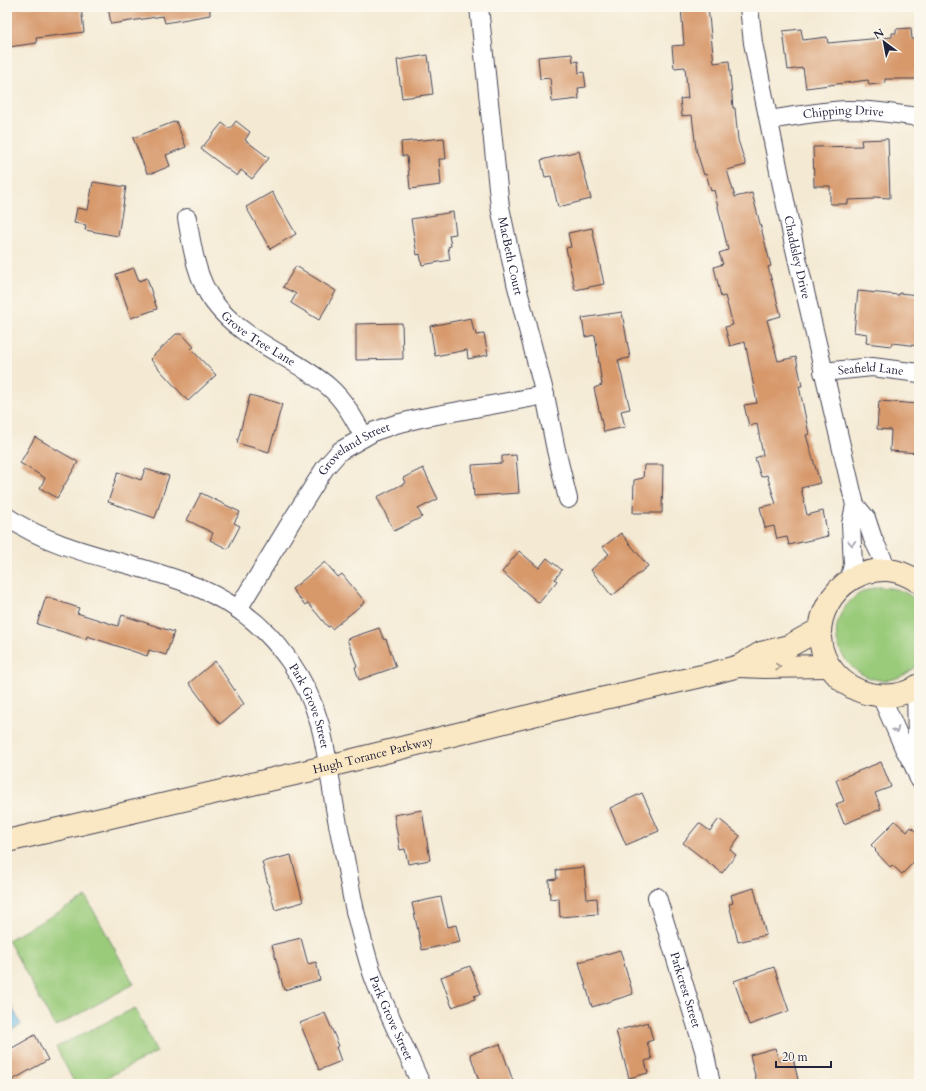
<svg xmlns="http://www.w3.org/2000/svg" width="926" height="1091" viewBox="0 0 926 1091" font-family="Cardo,serif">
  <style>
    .green { fill: #9acb7a; stroke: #5e765a }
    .water { fill: #6cbce7; stroke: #476f91 }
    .building { fill: #d7986b }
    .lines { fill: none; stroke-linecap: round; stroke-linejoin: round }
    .street-casing { stroke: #424052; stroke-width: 20 }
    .secondary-casing { stroke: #424052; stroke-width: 24 }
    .street { stroke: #fff; stroke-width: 18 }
    .secondary { stroke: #fae7c3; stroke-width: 22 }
    .oneway { stroke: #9c9ca7 }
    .oneway2 { stroke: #998e86 }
    .labels { text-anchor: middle; stroke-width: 4; stroke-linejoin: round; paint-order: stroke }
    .street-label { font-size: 12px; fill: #22223b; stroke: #fbf7ec }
  </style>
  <rect width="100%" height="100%" fill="#fbf7ec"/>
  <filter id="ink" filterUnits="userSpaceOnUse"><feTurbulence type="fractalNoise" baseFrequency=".025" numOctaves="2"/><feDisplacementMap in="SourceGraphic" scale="8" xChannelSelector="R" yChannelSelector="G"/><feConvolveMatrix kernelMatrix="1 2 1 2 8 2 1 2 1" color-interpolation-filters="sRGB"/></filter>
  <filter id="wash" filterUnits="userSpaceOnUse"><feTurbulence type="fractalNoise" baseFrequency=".012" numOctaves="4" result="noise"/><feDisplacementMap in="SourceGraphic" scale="16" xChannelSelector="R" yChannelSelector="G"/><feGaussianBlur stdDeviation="0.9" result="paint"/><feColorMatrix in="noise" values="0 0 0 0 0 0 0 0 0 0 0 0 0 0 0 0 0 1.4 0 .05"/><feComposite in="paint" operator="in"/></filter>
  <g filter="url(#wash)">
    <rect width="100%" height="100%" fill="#f4ead4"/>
    <g class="green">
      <path d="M879 587C898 588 906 591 919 603V663C916 665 913 669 910 671 869 702 814 647 846 606 851 600 857 594 865 591 869 589 875 588 879 587Z"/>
      <polygon points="86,897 134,984 55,1027 8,940"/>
      <polygon points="135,1008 157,1052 94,1084 75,1084 56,1047"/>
    </g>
    <polygon class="water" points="7,997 21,1025 7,1032"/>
    <g id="blocks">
      <g class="building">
        <polygon points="7,7 81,7 84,32 36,38 37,43 9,47 7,36"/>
        <polygon points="108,7 210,7 210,15 165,23 163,16 111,24"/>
        <polygon points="681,7 708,7 714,63 729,61 733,108 735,108 738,140 746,165 727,170 735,197 752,193 771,266 768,267 781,316 767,320 778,361 796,357 802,386 799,386 809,434 806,435 820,483 801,488 807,515 823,511 828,536 789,545 787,537 777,539 774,526 765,528 760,507 776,504 767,475 761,477 755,458 763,455 757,424 749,426 744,405 757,403 745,342 730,346 725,327 733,325 725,296 721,297 714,267 723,264 719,253 728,250 714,190 711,191 706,174 704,175 696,149 692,115 682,116 680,99 688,98 685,67 674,68 672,46 684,45"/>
        <polygon points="911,28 912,39 919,39 919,79 885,79 885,83 869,85 868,80 806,88 803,68 788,70 783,31 801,29 803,40 827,37 828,43 892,37 892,33 896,33 896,29"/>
        <polygon points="572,54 573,62 578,61 579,73 584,72 586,87 578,88 579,99 552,102 550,78 540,79 538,57"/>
        <polygon points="428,55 433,94 402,98 397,60"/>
        <polygon points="176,121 186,147 166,155 170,166 153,173 147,173 133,138"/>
        <polygon points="236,121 250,132 245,140 269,158 252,179 241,170 237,176 201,149 222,123 230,129"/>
        <polygon points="444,138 446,159 439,159 441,185 410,189 407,156 402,156 401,142"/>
        <polygon points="888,139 890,198 874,197 874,199 848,200 848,204 830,204 830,186 814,186 813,147 862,146 861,140"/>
        <polygon points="579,151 591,199 558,207 551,176 545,177 541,160"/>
        <polygon points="93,182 126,187 118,236 85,230 86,225 74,223 77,208 88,210"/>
        <polygon points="272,192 296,234 270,249 246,207"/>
        <polygon points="453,212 456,234 449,235 451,246 448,247 450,260 422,265 420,254 417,255 411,219"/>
        <polygon points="592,228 604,284 575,290 566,248 571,247 568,233"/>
        <polygon points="296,266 336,291 319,320 291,303 296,294 283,287"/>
        <polygon points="134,268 139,281 147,278 157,309 131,318 116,274"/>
        <polygon points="858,291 899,295 899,293 918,295 916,313 919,314 919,346 892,343 891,346 866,343 867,334 854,332"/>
        <polygon points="622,312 630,358 618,360 630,409 621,411 625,427 604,432 594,388 602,385 595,335 585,337 582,318"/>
        <polygon points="471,318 474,332 475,331 476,335 484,334 488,355 468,359 467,350 435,356 430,326"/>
        <polygon points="402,323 403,359 356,360 356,324"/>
        <polygon points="176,334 182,334 194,347 191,349 216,375 188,401 150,359"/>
        <polygon points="250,395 282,404 269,452 237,443"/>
        <polygon points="879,401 919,404 919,453 890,451 891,430 877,429"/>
        <polygon points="35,437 78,462 57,498 40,488 45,478 20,463"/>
        <polygon points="516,455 519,493 474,496 472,465 502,463 502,456"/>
        <polygon points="644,465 663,465 662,513 633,513 634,480 643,478"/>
        <polygon points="423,468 438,499 418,509 422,517 394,531 377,497 405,483 403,478"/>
        <polygon points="145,469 169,476 155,518 108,502 118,472 141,480"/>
        <polygon points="201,493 240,512 234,523 240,526 228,549 210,540 213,533 187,520"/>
        <polygon points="621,533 648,566 612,596 591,570 609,554 603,547"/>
        <polygon points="519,551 539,568 547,558 562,570 555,579 557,581 539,603 502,572"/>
        <polygon points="325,562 338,577 342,574 365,602 332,629 330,626 328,627 308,603 305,605 292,589"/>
        <polygon points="46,597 79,608 77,613 118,626 122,615 174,632 166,655 149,650 147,656 87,636 86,639 37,624"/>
        <polygon points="379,628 384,640 386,639 396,667 359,680 355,667 357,666 347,639"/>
        <polygon points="215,661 244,704 220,724 189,683"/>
        <polygon points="881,762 891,787 875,793 881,809 844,824 836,804 844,801 836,780"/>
        <polygon points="642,793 659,831 626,845 610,808"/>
        <polygon points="422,810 430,860 408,864 405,849 400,850 394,815"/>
        <polygon points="719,819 740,836 730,850 736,855 722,873 683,843 699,823 710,831"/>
        <polygon points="895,821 907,832 911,827 919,835 919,857 902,874 892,865 890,867 875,851 876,850 871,845"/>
        <polygon points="291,855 303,902 275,910 262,862"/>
        <polygon points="584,867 587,899 597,898 598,914 560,917 559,898 550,899 549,880 557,879 556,870"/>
        <polygon points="754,888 766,935 738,942 729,904 733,903 731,895"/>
        <polygon points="441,897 448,927 456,925 460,942 422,950 412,903"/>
        <polygon points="301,938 308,964 316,962 320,980 284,990 272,945"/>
        <polygon points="620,950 633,994 592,1007 579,962"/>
        <polygon points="470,966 481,994 474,996 475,999 452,1007 441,977"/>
        <polygon points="774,967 789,1011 749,1025 734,981"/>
        <polygon points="325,1013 339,1046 336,1047 341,1061 319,1070 300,1023"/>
        <polygon points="648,1022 653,1040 647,1042 652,1059 645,1061 648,1073 629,1078 616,1031"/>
        <polygon points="35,1035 48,1060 7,1083 7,1051"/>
        <polygon points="500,1044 514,1084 480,1084 470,1054"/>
        <polygon points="775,1048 779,1061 793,1058 799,1084 757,1084 750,1055"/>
      </g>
    </g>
  </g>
  <g filter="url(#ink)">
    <use href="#blocks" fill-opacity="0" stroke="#424052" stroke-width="1"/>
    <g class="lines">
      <defs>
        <g id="street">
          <path id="s1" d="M479 7 500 207 516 283 545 395 556 450 568 499"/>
          <path id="s2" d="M749 7 753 43 794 245 855 505 851 524 853 565 849 580"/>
          <path id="s3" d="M769 120C795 116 821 111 848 110 872 110 896 114 919 117"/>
          <path id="s4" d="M187 218C192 246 196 278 213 301 242 341 293 356 329 387 345 401 354 419 364 437"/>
          <path id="s5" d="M823 372 872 367 919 373"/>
          <polyline points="855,505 866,518 873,539 888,570"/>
          <path id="s6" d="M7 517C77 565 169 561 239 610 278 637 307 679 320 725 326 746 328 768 332 789 335 812 340 835 345 858 348 875 351 893 355 911 361 934 367 960 375 981 389 1016 406 1050 421 1084"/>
          <path id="s7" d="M238 609 291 522 325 468 340 451 375 431 396 424 421 418 545 395"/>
          <polyline points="881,696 904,748 913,764 919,779"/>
          <polyline points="913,764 917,743 916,687"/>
          <path id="s8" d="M657 897 704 1050 711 1084"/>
        </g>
        <g id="secondary">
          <path d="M919 582C910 576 899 571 888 570 834 567 799 631 834 672 844 684 855 691 870 694 886 697 905 696 919 685"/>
          <polyline points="739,666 764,667 829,666"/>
          <path id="s9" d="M7 841 329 766 565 707 702 676 739 666 761 653 789 646 820 629"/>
        </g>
      </defs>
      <use href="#street" class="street-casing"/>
      <use href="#secondary" class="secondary-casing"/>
      <use href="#street" class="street"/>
      <use href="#secondary" class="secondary"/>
    </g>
    <defs><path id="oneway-chevron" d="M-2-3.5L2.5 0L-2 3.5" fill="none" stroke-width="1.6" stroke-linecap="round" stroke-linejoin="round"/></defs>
    <g class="oneway">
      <use href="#oneway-chevron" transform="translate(852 543) rotate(87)"/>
      <use href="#oneway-chevron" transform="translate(896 730) rotate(67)"/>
    </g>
    <use class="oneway2" href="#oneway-chevron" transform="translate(778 667) rotate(-1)"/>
  </g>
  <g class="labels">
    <g class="street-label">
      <text dy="4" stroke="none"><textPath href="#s3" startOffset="75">Chipping Drive</textPath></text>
      <text dy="4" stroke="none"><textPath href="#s1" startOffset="251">MacBeth Court</textPath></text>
      <text dy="4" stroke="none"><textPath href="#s2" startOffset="255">Chaddsley Drive</textPath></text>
      <text dy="4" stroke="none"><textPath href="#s4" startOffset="147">Grove Tree Lane</textPath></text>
      <text dy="4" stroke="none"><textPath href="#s5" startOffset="48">Seafield Lane</textPath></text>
      <text dy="4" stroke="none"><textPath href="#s7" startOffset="201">Groveland Street</textPath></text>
      <text dy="4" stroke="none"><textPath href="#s6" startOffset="373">Park Grove Street</textPath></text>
      <text dy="4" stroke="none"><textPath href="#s9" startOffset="376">Hugh Torance Parkway</textPath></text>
      <text dy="4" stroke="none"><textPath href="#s8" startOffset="97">Parkcrest Street</textPath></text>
      <text dy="4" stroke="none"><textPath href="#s6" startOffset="697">Park Grove Street</textPath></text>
    </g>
  </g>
  <rect width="926" height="1091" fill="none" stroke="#fbf7ec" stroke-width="24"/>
  <g transform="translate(884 42) rotate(328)" stroke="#fbf7ec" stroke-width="3" paint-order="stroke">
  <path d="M0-3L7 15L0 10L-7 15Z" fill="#22223b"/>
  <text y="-6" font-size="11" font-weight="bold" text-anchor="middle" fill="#22223b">N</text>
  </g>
  <path d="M776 1061v6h55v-6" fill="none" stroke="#22223b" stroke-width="2"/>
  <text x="782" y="1061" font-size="12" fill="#22223b" stroke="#fbf7ec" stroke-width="3" paint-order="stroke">20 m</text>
</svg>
